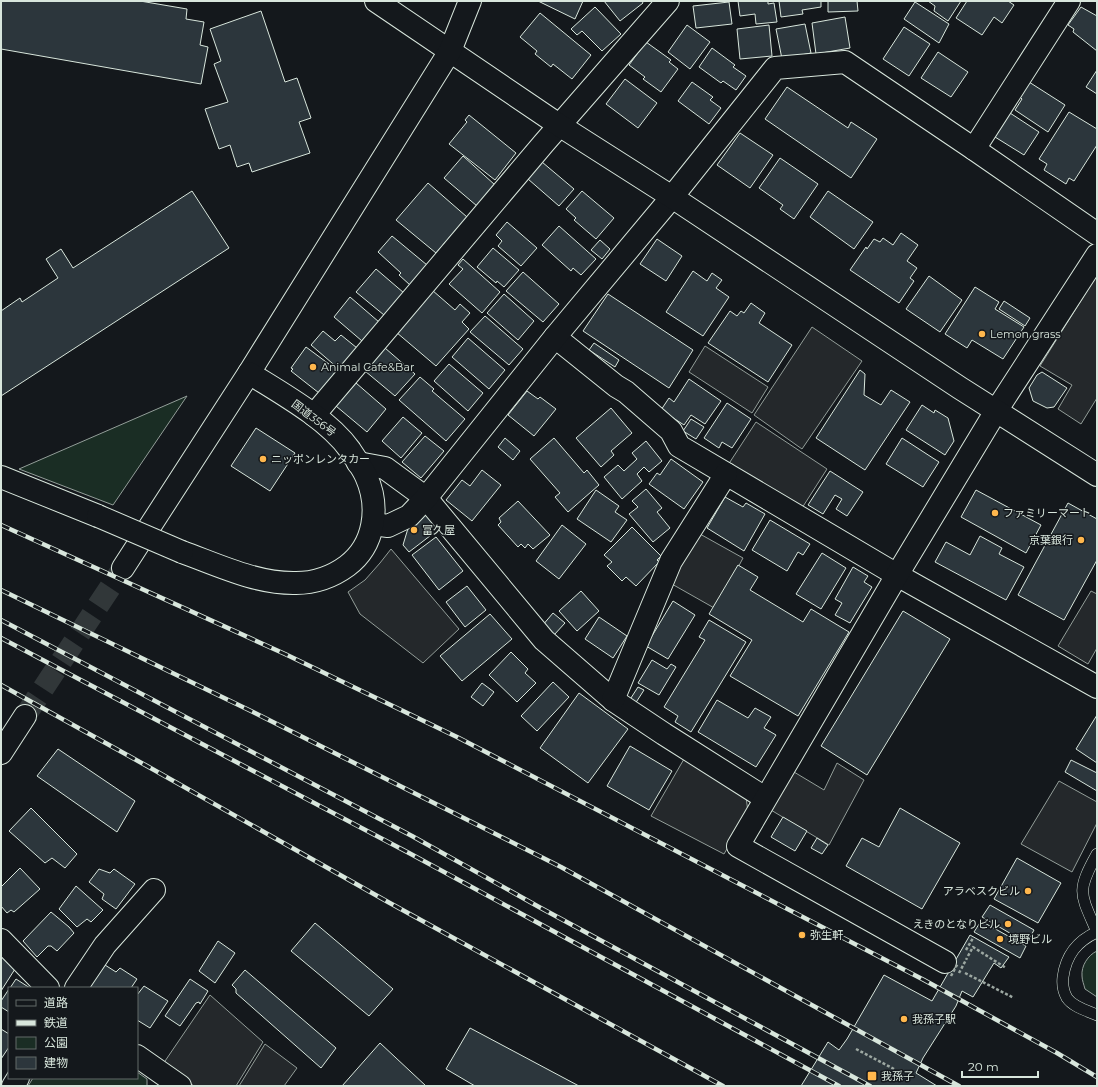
<svg xmlns="http://www.w3.org/2000/svg" width="1098" height="1087" viewBox="0 0 1098 1087" font-family="Montserrat,'Noto Sans JP',sans-serif">
  <style>
    .green { fill: #1a2d24; stroke: #939e99 }
    .parking { fill: #24282b; stroke: #939e99 }
    .building { fill: #2c363c; stroke: #d8e6dc }
    .lines { fill: none; stroke-linecap: round; stroke-linejoin: round }
    .trunk-tunnel { stroke: #313739; stroke-width: 22; stroke-dasharray: 22 11; stroke-linecap: butt }
    .service-casing { stroke: #d8e6dc; stroke-width: 12 }
    .minor-casing { stroke: #d8e6dc; stroke-width: 24 }
    .tertiary-casing { stroke: #d8e6dc; stroke-width: 24 }
    .trunk-casing { stroke: #d8e6dc; stroke-width: 24 }
    .path { stroke: #9da8a2; stroke-width: 2.5; stroke-dasharray: 3 2; stroke-linecap: butt }
    .service { stroke: #14181c; stroke-width: 11 }
    .minor { stroke: #14181c; stroke-width: 22 }
    .tertiary { stroke: #14181c; stroke-width: 22 }
    .trunk { stroke: #14181c; stroke-width: 22 }
    .rail-casing { stroke: #d8e6dc; stroke-width: 4.5 }
    .rail { stroke: #14181c; stroke-width: 3; stroke-dasharray: 9; stroke-linecap: butt }
    .trunk-bridge-casing { stroke: #d8e6dc; stroke-width: 24; stroke-linecap: butt }
    .path-bridge { stroke: #9da8a2; stroke-width: 2.5; stroke-dasharray: 3 2; stroke-linecap: butt }
    .trunk-bridge { stroke: #14181c; stroke-width: 22 }
    .poi-dot { fill: #ffb74d; stroke: #14181c; stroke-width: 1.5 }
    .labels { text-anchor: middle; stroke-width: 3; stroke-linejoin: round; paint-order: stroke }
    .poi-label { font-size: 11px; fill: #d8e6dc; stroke: #14181c; text-anchor: start }
    .street-label { font-size: 11px; fill: #d8e6dc; stroke: #14181c }
  </style>
  <rect width="100%" height="100%" fill="#14181c"/>
  <g class="green">
    <polygon points="187,396 113,505 19,469"/>
    <path d="M1097 951V997L1085 989C1084 985 1082 980 1082 976 1081 966 1088 955 1097 951Z"/>
    <polygon points="137,1072 147,1079 147,1086 28,1086 33,1078 137,1078"/>
  </g>
  <g class="parking">
    <polygon points="1097,275 1097,398 1081,424 1058,409 1072,385 1040,366"/>
    <polygon points="812,327 862,361 802,449 754,415"/>
    <polygon points="705,346 768,387 752,413 689,372"/>
    <polygon points="756,422 827,469 802,508 728,465"/>
    <polygon points="691,529 743,558 716,609 663,579"/>
    <polygon points="391,549 459,629 423,663 360,614 348,592 365,580 380,563"/>
    <polygon points="1091,591 1097,594 1097,648 1088,664 1058,646"/>
    <polygon points="684,759 746,797 748,812 724,854 651,816"/>
    <polygon points="837,763 864,780 829,845 761,804 784,766 824,790"/>
    <polygon points="1059,781 1097,802 1097,823 1072,872 1021,844"/>
    <polygon points="210,995 263,1042 236,1086 194,1086 163,1064"/>
    <polygon points="265,1044 297,1068 284,1086 239,1086"/>
  </g>
  <g class="building">
    <polygon points="1,1 140,1 187,9 186,19 204,22 200,45 208,47 201,84 1,49"/>
    <polygon points="538,1 583,1 575,19"/>
    <polygon points="604,1 642,1 643,3 620,21"/>
    <polygon points="738,1 768,1 768,4 774,3 777,22 756,24 755,14 740,16"/>
    <polygon points="779,1 821,1 821,7 802,10 803,14 781,17"/>
    <polygon points="828,1 857,1 858,11 828,12"/>
    <polygon points="928,1 961,1 948,21 934,11 935,6"/>
    <polygon points="967,1 1008,1 1014,5 1002,23 994,17 982,35 956,18"/>
    <polygon points="729,2 732,24 696,28 693,6"/>
    <polygon points="915,2 949,24 939,43 904,19"/>
    <polygon points="595,7 621,34 602,51 582,31 577,35 571,29"/>
    <polygon points="1081,7 1097,16 1097,51 1073,32 1074,29 1068,25"/>
    <polygon points="261,11 285,82 297,78 311,118 299,122 310,153 252,172 249,163 237,167 230,145 219,149 205,109 228,102 214,64 221,61 210,29"/>
    <polygon points="540,13 591,55 572,79 553,64 551,67 535,54 537,51 520,37"/>
    <polygon points="845,17 850,48 816,54 812,23"/>
    <polygon points="805,24 811,53 782,59 776,29"/>
    <polygon points="687,25 710,42 690,69 668,52"/>
    <polygon points="769,25 772,56 740,59 737,29"/>
    <polygon points="904,27 930,44 909,76 883,59"/>
    <polygon points="646,42 671,60 669,62 678,69 661,92 643,79 645,77 629,65"/>
    <polygon points="712,48 735,65 733,67 746,76 736,90 723,81 721,83 699,67"/>
    <polygon points="938,52 968,72 951,97 921,78"/>
    <polygon points="1097,70 1097,94 1086,87"/>
    <polygon points="625,79 657,103 638,128 606,104"/>
    <polygon points="692,82 713,97 710,100 721,108 709,124 678,101"/>
    <polygon points="1029,82 1065,105 1048,132 1015,110 1022,99 1020,97"/>
    <polygon points="787,87 848,128 851,122 877,139 851,178 765,119"/>
    <polygon points="1069,112 1097,129 1097,145 1074,181 1069,178 1066,184 1044,170 1047,164 1039,159"/>
    <polygon points="1010,113 1039,132 1024,155 995,137"/>
    <polygon points="469,115 516,153 495,180 449,144 467,122 465,120"/>
    <polygon points="740,133 773,155 750,188 717,165"/>
    <polygon points="463,156 495,185 477,206 444,178"/>
    <polygon points="780,158 818,184 794,219 780,209 783,205 759,188"/>
    <polygon points="542,162 574,189 559,206 528,179"/>
    <polygon points="428,183 467,217 436,253 396,220"/>
    <polygon points="192,191 229,248 1,396 1,311 20,298 22,302 58,278 46,259 61,249 73,268"/>
    <polygon points="582,191 614,218 596,239 574,220 576,218 566,209"/>
    <polygon points="828,191 873,222 854,249 810,217"/>
    <polygon points="507,222 537,248 521,266 498,246 502,241 496,235"/>
    <polygon points="559,226 596,259 581,275 573,268 571,271 542,245"/>
    <polygon points="901,233 918,245 907,261 917,268 910,278 914,281 899,303 850,270 866,247 867,249 874,239 880,242 883,238 893,245"/>
    <polygon points="392,236 427,265 410,285 399,275 401,273 378,252"/>
    <polygon points="657,239 682,256 666,281 640,264"/>
    <polygon points="600,240 610,249 602,259 591,250"/>
    <polygon points="493,248 519,270 504,287 497,281 496,283 477,267"/>
    <polygon points="463,259 500,292 482,313 449,284 463,269 458,265"/>
    <polygon points="376,269 404,293 384,315 356,292"/>
    <polygon points="693,271 707,281 712,273 722,280 716,288 729,297 703,336 666,312"/>
    <polygon points="523,272 559,304 543,322 506,291"/>
    <polygon points="929,276 962,300 940,332 906,309"/>
    <polygon points="975,287 999,302 995,309 1024,327 1003,359 972,340 967,348 945,334"/>
    <polygon points="432,290 455,310 460,304 470,313 462,322 469,329 436,366 396,332"/>
    <polygon points="504,294 534,321 518,340 487,313"/>
    <polygon points="608,294 693,350 669,388 583,331"/>
    <polygon points="350,297 379,322 362,341 334,317"/>
    <polygon points="1004,301 1030,318 1025,326 999,309"/>
    <polygon points="751,303 765,313 759,323 792,345 768,382 708,343 730,311 737,316 741,311 744,313"/>
    <polygon points="485,316 523,349 509,365 470,332"/>
    <polygon points="323,331 335,341 341,335 357,348 339,369 311,345"/>
    <polygon points="468,338 505,370 489,389 452,357"/>
    <polygon points="594,343 619,360 615,367 589,350"/>
    <polygon points="306,347 337,370 319,393 291,371 293,369 291,368"/>
    <polygon points="385,348 415,374 395,396 365,371"/>
    <polygon points="449,364 483,393 468,411 434,381"/>
    <polygon points="860,370 865,374 864,395 881,405 891,390 910,402 865,470 816,438"/>
    <polygon points="1042,372 1067,388 1054,407 1047,408 1033,401 1029,388 1037,375"/>
    <polygon points="420,377 434,389 432,391 465,419 446,441 399,400"/>
    <polygon points="689,379 721,401 705,424 691,415 684,425 661,410 669,398 674,402"/>
    <polygon points="356,383 386,409 367,432 336,406"/>
    <polygon points="527,391 538,399 540,397 556,409 534,436 508,415"/>
    <polygon points="727,403 751,419 732,448 722,442 719,448 704,438"/>
    <polygon points="922,405 934,413 935,410 948,418 954,441 945,455 906,430"/>
    <polygon points="611,408 632,433 611,451 614,455 601,467 576,438"/>
    <polygon points="403,417 422,433 401,458 382,441"/>
    <polygon points="691,419 704,427 696,439 683,431"/>
    <polygon points="256,428 295,453 270,491 231,466"/>
    <polygon points="425,436 444,451 421,478 402,462"/>
    <polygon points="505,438 520,451 513,460 498,447"/>
    <polygon points="554,438 584,473 587,470 599,485 568,512 555,497 560,493 530,459"/>
    <polygon points="902,438 939,462 923,487 886,464"/>
    <polygon points="646,441 662,461 649,472 644,467 637,474 642,481 622,499 604,477 618,465 624,471 637,459 632,453"/>
    <polygon points="671,459 703,482 684,509 649,484 657,473 660,475"/>
    <polygon points="482,470 501,485 472,521 446,500 462,480 470,486"/>
    <polygon points="830,471 863,492 847,516 836,509 842,499 835,495 823,514 808,505"/>
    <polygon points="646,489 662,508 657,512 670,528 653,542 629,514 638,507 632,501"/>
    <polygon points="596,490 619,506 615,512 627,520 611,542 577,519"/>
    <polygon points="976,490 1041,525 1026,553 961,517"/>
    <polygon points="725,497 743,507 746,503 765,514 744,551 707,528"/>
    <polygon points="518,501 550,535 533,549 528,544 525,548 521,544 518,547 498,525 501,522 499,518"/>
    <polygon points="1068,503 1097,519 1097,560 1064,620 1018,595"/>
    <polygon points="426,512 439,529 409,552 403,545 409,525"/>
    <polygon points="770,520 810,544 803,555 798,552 787,571 752,550"/>
    <polygon points="562,525 586,544 559,579 536,561"/>
    <polygon points="632,527 661,556 657,560 659,562 636,586 626,577 622,581 607,566 612,562 604,555"/>
    <polygon points="980,536 1002,548 999,554 1024,567 1006,600 935,562 946,542 970,555"/>
    <polygon points="436,537 463,571 439,590 412,555"/>
    <polygon points="822,553 846,568 821,609 796,594"/>
    <polygon points="738,565 758,577 750,590 803,622 811,609 849,632 798,716 730,676 752,640 709,614"/>
    <polygon points="853,567 868,576 864,582 872,587 850,623 835,615 842,603 835,599"/>
    <polygon points="467,586 486,610 465,627 446,602"/>
    <polygon points="581,591 599,611 577,631 559,611"/>
    <polygon points="673,601 695,615 668,659 646,646"/>
    <polygon points="903,611 950,639 867,775 821,746"/>
    <polygon points="553,613 565,623 554,635 542,626"/>
    <polygon points="490,614 512,639 462,681 440,656"/>
    <polygon points="599,617 627,636 613,658 585,639"/>
    <polygon points="709,620 746,642 691,732 675,722 678,716 664,707 705,640 699,637"/>
    <polygon points="511,652 528,669 525,673 536,683 517,702 489,675"/>
    <polygon points="652,660 667,669 671,664 676,667 659,695 638,683"/>
    <polygon points="553,682 569,697 537,731 521,716"/>
    <polygon points="482,683 494,692 483,706 471,697"/>
    <polygon points="638,687 644,690 635,704 629,701"/>
    <polygon points="579,693 628,729 588,783 540,748"/>
    <polygon points="717,700 748,718 755,708 771,717 764,728 776,735 756,767 698,732"/>
    <polygon points="1097,715 1097,763 1076,749"/>
    <polygon points="630,746 672,771 649,810 607,786"/>
    <polygon points="58,749 135,801 117,832 37,776"/>
    <polygon points="1071,760 1097,773 1097,791 1065,772"/>
    <polygon points="31,808 77,854 65,868 52,858 45,863 9,831"/>
    <polygon points="900,808 960,843 922,909 846,866 862,838 879,847"/>
    <polygon points="783,817 807,831 795,851 771,837"/>
    <polygon points="817,838 828,845 822,854 811,848"/>
    <polygon points="1017,858 1061,883 1038,923 994,899"/>
    <polygon points="20,868 40,889 14,912 11,910 7,913 1,906 1,887"/>
    <polygon points="99,869 110,873 114,869 135,884 116,909 102,899 104,894 89,882"/>
    <polygon points="76,886 103,910 91,922 87,919 77,927 59,909"/>
    <polygon points="990,905 1034,930 1027,943 982,917"/>
    <polygon points="51,912 69,927 74,933 57,951 51,946 48,946 37,957 23,941"/>
    <polygon points="981,921 1026,946 1020,958 974,932"/>
    <polygon points="315,923 393,989 369,1016 291,951"/>
    <polygon points="970,935 1009,957 1001,968 994,963 973,997 962,991 956,1006 923,1058 916,1073 937,1086 801,1086 828,1042 839,1050 847,1039 884,975 932,1001"/>
    <polygon points="218,941 235,953 215,983 199,971"/>
    <polygon points="1,955 15,969 1,991"/>
    <polygon points="105,965 116,972 120,968 137,979 131,988 89,988"/>
    <polygon points="245,970 336,1048 321,1068 236,993 236,989 232,985"/>
    <polygon points="16,979 30,988 10,988"/>
    <polygon points="190,979 208,991 200,1004 199,1002 196,1003 180,1026 165,1016"/>
    <polygon points="144,986 168,1001 150,1028 137,1020 137,995"/>
    <polygon points="9,989 9,1012 1,1007 1,1001"/>
    <polygon points="470,1028 579,1086 475,1086 446,1069"/>
    <polygon points="1,1029 9,1034 9,1047 1,1059"/>
    <polygon points="380,1043 426,1086 342,1086"/>
  </g>
  <g class="lines">
    <polyline class="trunk-tunnel" points="25,716 123,568"/>
    <defs>
      <g id="service">
        <path d="M1097 932C1077 941 1066 955 1063 977 1062 985 1063 991 1067 998 1073 1007 1088 1011 1097 1015"/>
        <path d="M1097 932C1080 893 1076 892 1097 854"/>
      </g>
      <g id="minor">
        <polyline points="974,149 1069,1"/>
        <polyline points="555,337 616,386 626,392 671,431 679,446 897,575 1097,687"/>
        <polyline points="314,415 544,143 668,1"/>
        <polyline points="358,463 385,468 426,498 544,640 613,700 664,734 765,798"/>
        <polyline points="373,524 388,526 409,516 426,498 555,337 672,197 775,68 845,62 974,149 1097,234"/>
        <polyline points="613,700 671,561 726,474"/>
        <polyline points="1,940 48,988"/>
        <polyline points="945,962 738,846 897,575 996,411 1097,255"/>
        <polyline points="76,988 105,945 154,890"/>
        <polyline points="137,1056 180,1086"/>
        <polyline points="13,1086 18,1078"/>
      </g>
      <g id="tertiary">
        <polyline points="376,1 559,125 672,197 960,388 1097,475"/>
        <polyline points="249,373 450,51 470,1"/>
      </g>
      <g id="trunk">
        <polyline points="1,477 98,516"/>
        <path d="M123 568 249 373C281 393 328 419 350 450 355 458 362 467 366 476 380 507 375 545 347 566 332 577 315 583 296 583 257 584 218 565 182 552"/>
        <polyline points="1,753 25,716"/>
      </g>
    </defs>
    <use href="#service" class="service-casing"/>
    <use href="#minor" class="minor-casing"/>
    <use href="#tertiary" class="tertiary-casing"/>
    <use href="#trunk" class="trunk-casing"/>
    <g class="path">
      <polyline points="966,950 973,938"/>
      <polyline points="968,956 973,947 1006,968"/>
      <polyline points="965,973 1014,998"/>
      <polyline points="856,1049 894,1069"/>
    </g>
    <use href="#service" class="service"/>
    <use href="#minor" class="minor"/>
    <use href="#tertiary" class="tertiary"/>
    <use href="#trunk" class="trunk"/>
    <defs>
      <g id="rail">
        <polyline points="1,525 285,654 457,737 924,980 1057,1053 1097,1077"/>
        <polyline points="1,590 251,711 561,867 959,1086"/>
        <polyline points="1,620 412,836 539,907 870,1086"/>
        <polyline points="1,638 409,853 839,1086"/>
        <polyline points="1,685 147,766 388,902 723,1086"/>
      </g>
    </defs>
    <use href="#rail" class="rail-casing"/>
    <use href="#rail" class="rail"/>
    <defs>
      <polyline id="trunk-bridge" points="98,516 182,552"/>
    </defs>
    <use href="#trunk-bridge" class="trunk-bridge-casing"/>
    <g class="path-bridge">
      <polyline points="959,973 967,958"/>
      <polyline points="951,976 958,963"/>
    </g>
    <use href="#trunk-bridge" class="trunk-bridge"/>
  </g>
  <g class="poi-dot">
    <circle cx="982" cy="334" r="4"/>
    <circle cx="313" cy="367" r="4"/>
    <circle cx="263" cy="459" r="4"/>
    <circle cx="995" cy="513" r="4"/>
    <circle cx="414" cy="530" r="4"/>
    <circle cx="1081" cy="540" r="4"/>
    <circle cx="1028" cy="891" r="4"/>
    <circle cx="1008" cy="924" r="4"/>
    <circle cx="802" cy="935" r="4"/>
    <circle cx="1000" cy="939" r="4"/>
    <circle cx="904" cy="1019" r="4"/>
    <rect x="867" y="1071" width="10" height="10" rx="2"/>
  </g>
  <g class="labels">
    <g class="poi-label">
      <text x="990" y="338">Lemon grass</text>
      <text x="321" y="371">Animal Cafe&amp;Bar</text>
      <text x="271" y="463">ニッポンレンタカー</text>
      <text x="1003" y="517">ファミリーマート</text>
      <text x="422" y="534">富久屋</text>
      <text x="1073" y="544" text-anchor="end">京葉銀行</text>
      <text x="1020" y="895" text-anchor="end">アラベスクビル</text>
      <text x="1000" y="928" text-anchor="end">えきのとなりビル</text>
      <text x="810" y="939">弥生軒</text>
      <text x="1008" y="943">境野ビル</text>
      <text x="912" y="1023">我孫子駅</text>
      <text x="881" y="1080">我孫子</text>
    </g>
    <g class="street-label">
      <text transform="translate(314 418) rotate(37)" y="4">国道356号</text>
    </g>
  </g>
  <rect width="1098" height="1087" fill="none" stroke="#d8e6dc" stroke-width="4"/>
  <rect x="8" y="987" width="130" height="92" fill="#14181c" stroke="#626a69"/>
  <rect x="16" y="1000" width="20" height="6" fill="#14181c" stroke="#626a69"/>
  <text x="44" y="1007" font-size="12" fill="#d8e6dc">道路</text>
  <rect x="16" y="1020" width="20" height="6" fill="#d8e6dc" stroke="#626a69"/>
  <text x="44" y="1027" font-size="12" fill="#d8e6dc">鉄道</text>
  <rect x="16" y="1037" width="20" height="12" fill="#1a2d24" stroke="#626a69"/>
  <text x="44" y="1047" font-size="12" fill="#d8e6dc">公園</text>
  <rect x="16" y="1057" width="20" height="12" fill="#2c363c" stroke="#626a69"/>
  <text x="44" y="1067" font-size="12" fill="#d8e6dc">建物</text>
  <path d="M962 1071v6h76v-6" fill="none" stroke="#d8e6dc" stroke-width="2"/>
  <text x="968" y="1071" font-size="12" fill="#d8e6dc" stroke="#14181c" stroke-width="3" paint-order="stroke">20 m</text>
</svg>
